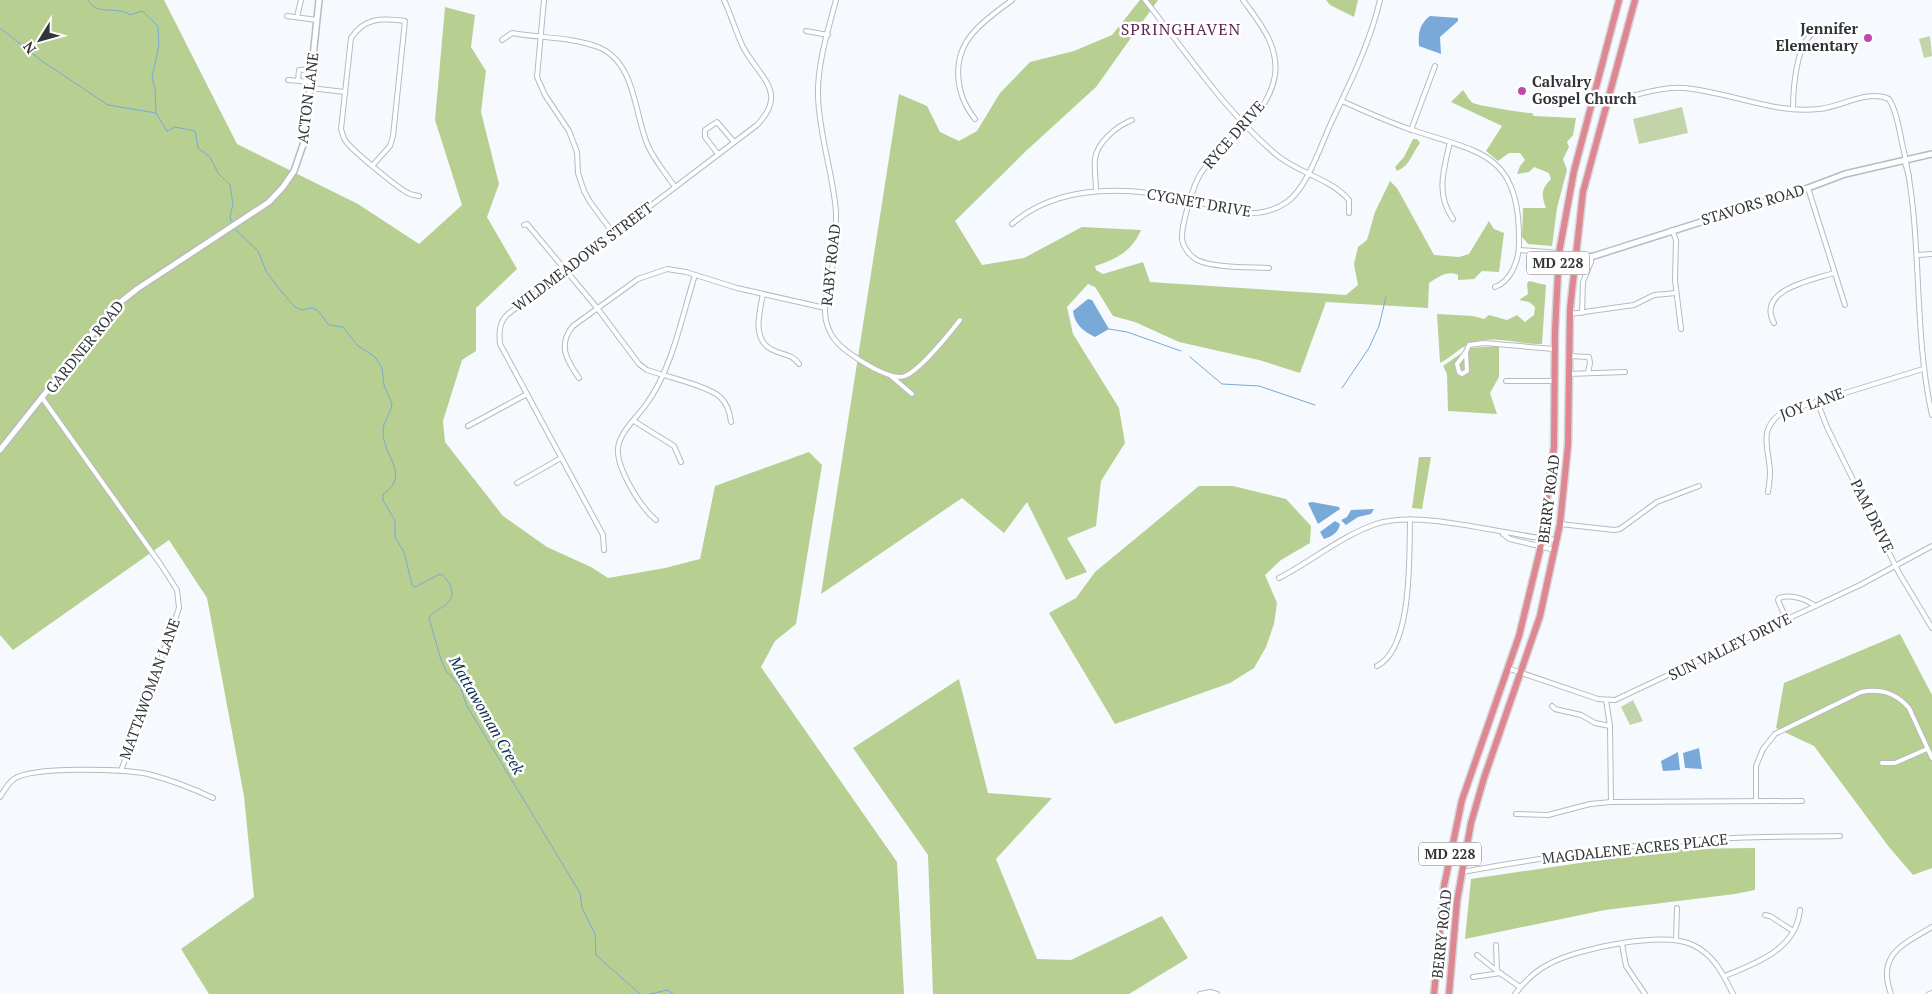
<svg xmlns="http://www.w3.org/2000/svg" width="1932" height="994" viewBox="0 0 1932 994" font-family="'PT Serif',serif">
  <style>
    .green { fill: #c3d4aa }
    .forest { fill: #b7cf91 }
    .water { fill: #78a9d8 }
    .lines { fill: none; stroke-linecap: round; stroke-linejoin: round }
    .stream { stroke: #78a9d8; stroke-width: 1 }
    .minor-casing { stroke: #b6bbbf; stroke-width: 6 }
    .tertiary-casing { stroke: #b6bbbf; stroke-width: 8 }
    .trunk-casing { stroke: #d6d6d7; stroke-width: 9 }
    .minor { stroke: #fff; stroke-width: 4 }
    .tertiary { stroke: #fff; stroke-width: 5 }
    .trunk { stroke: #de8692; stroke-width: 6 }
    .poi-dot { fill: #b94caa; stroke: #fff; stroke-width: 2 }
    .labels { text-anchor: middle; stroke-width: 5; stroke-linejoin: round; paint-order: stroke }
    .shield { fill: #fff; stroke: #707172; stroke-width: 1 }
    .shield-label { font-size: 14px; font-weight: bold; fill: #323436 }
    .poi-label { font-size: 15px; font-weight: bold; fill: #323436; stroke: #fff; text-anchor: end }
    .street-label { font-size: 15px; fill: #323436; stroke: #fff }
    .neighbourhood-label { font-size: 16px; letter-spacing: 1px; fill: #5d2755; stroke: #fff }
    .water-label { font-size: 16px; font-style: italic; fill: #0b3050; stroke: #fff }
  </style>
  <rect width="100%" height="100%" fill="#f6faff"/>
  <g class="green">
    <polygon points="1930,36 1932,56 1924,58 1919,39"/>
    <polygon points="1682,107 1688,133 1639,144 1633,119"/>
    <polygon points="1633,700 1643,721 1630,725 1621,707"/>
  </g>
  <g class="forest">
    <polygon points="0,0 164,0 237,144 358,204 419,244 462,205 435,120 445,7 475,15 471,47 486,71 481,112 499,184 487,217 517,269 476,308 476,351 462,360 443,421 445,442 503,516 547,547 591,567 608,578 665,568 700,559 715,486 809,452 822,465 796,624 775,641 761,667 897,862 904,994 209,994 181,949 254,897 244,796 207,598 169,540 13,650 0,635"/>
    <path d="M1140 0H1158L1096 87 1026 151 955 221 982 265 1024 258 1082 227 1141 230C1132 251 1117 259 1095 266L1096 270 1103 274 1143 262 1150 282 1346 295 1358 285 1354 264 1358 247 1367 240 1375 212 1390 181 1397 188 1434 255 1459 257 1469 254 1489 221 1494 229 1504 233 1499 272 1482 271 1474 279 1458 280V275C1448 270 1438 277 1429 283L1428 308 1326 302 1300 373 1259 360 1179 342 1135 322 1113 316 1095 287 1088 284 1067 307 1073 334 1119 408 1125 443 1101 481 1096 526 1067 538 1087 572 1066 580 1027 502 1004 533 962 498 821 594 899 94 927 106 940 132 959 141 977 131 1000 93 1030 62 1074 51 1112 35Z"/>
    <polygon points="1326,0 1358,0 1354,17 1330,5"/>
    <path d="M1463 90C1466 94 1469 100 1473 103 1475 105 1529 114 1532 113L1534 116 1576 118 1573 135 1567 142 1569 147 1563 159 1567 170 1557 208 1552 246 1528 244 1522 237 1523 208H1546C1541 195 1541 189 1551 179L1549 173 1534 167 1529 172 1517 174 1520 166 1525 160 1520 153H1509L1498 161 1486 151 1502 126 1451 102Z"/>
    <path d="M1413 139H1417L1420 143C1412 153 1411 165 1397 171L1395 167 1404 157Z"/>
    <path d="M1529 281 1546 285 1542 344C1520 345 1496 335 1474 342 1461 346 1452 357 1440 363L1437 314 1473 316 1484 319 1489 315 1507 320 1517 315 1525 322 1534 315 1535 307 1529 302 1519 300 1528 294 1527 284Z"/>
    <polygon points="1499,346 1499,377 1490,393 1497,414 1448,411 1447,374 1443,366 1469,348"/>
    <polygon points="1419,457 1431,457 1422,509 1412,508"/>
    <polygon points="1199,486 1233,486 1286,499 1311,526 1310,543 1281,560 1265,575 1277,603 1274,624 1266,647 1254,668 1230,683 1115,724 1049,613 1076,598 1095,572"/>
    <polygon points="1900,634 1932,695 1932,868 1913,875 1889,847 1814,746 1776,728 1784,683"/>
    <polygon points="959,679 988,793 1052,798 996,859 1037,959 1071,960 1162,916 1188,958 1129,994 933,994 928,855 853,748"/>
    <polygon points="1755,848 1755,890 1735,894 1605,910 1465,939 1471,879 1674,849"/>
  </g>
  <g class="water">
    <path d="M1430 16 1458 18V21L1440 37 1441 54 1419 46C1418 34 1419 24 1430 16Z"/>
    <path d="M1088 299 1092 300 1109 329 1095 337C1083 331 1075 325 1073 311Z"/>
    <polygon points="1312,502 1339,507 1340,509 1318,524 1308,503"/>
    <polygon points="1374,509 1371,514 1358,517 1346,525 1341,520 1347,517 1351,510"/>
    <path d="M1335 521 1340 524C1339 532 1331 537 1324 539L1320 532Z"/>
    <polygon points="1699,748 1702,769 1685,768 1683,753"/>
    <polygon points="1678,752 1680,770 1663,771 1661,761"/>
  </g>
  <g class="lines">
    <g class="stream">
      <path d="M88 0C97 17 116 5 130 15L142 11 158 26 159 45 152 78 155 88 156 113 167 131 175 127 195 131 198 148 210 157 218 173 230 185 233 204 230 217 232 225"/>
      <polyline points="0,28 42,61 108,105 156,113"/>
      <path d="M234 228 258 251 266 271 280 290 295 307 302 310C319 304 319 314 329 325L343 327 357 345 375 357 382 368 384 385 392 404C391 413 383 422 383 430 382 456 412 475 383 494V500L395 521V537L404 552 412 585 415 587 440 574C445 576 446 579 449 583 461 606 434 607 429 618L441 660 446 671 460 686 467 706 580 893 582 908 595 934 596 955 640 994"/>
      <polyline points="1109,329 1127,332 1181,351"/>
      <polyline points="1190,357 1222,384 1259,386 1315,405"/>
      <polyline points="1342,388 1369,348 1379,326 1386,297"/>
      <polyline points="650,994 667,990 673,994"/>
    </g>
    <defs>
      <g id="minor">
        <polyline points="544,0 537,77 545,95 569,131 577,152 578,173 584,191 590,202 613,233"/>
        <path d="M836 0C828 30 817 65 818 96 819 135 833 173 836 212 836 227 836 243 834 258 831 278 822 300 826 321 828 328 831 336 836 341 845 353 890 382 905 376 920 370 949 334 960 320"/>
        <path d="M1145 0C1186 52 1227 114 1278 156 1299 173 1331 179 1349 200V213"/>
        <path d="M1243 0C1259 22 1279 45 1275 75 1268 119 1224 140 1201 173 1193 185 1181 226 1182 239 1183 247 1190 256 1197 260 1214 268 1249 267 1269 268"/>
        <polyline points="287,16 317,20"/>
        <polyline points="297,17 301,0"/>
        <polyline points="806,31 828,35"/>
        <path d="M502 40 512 33C539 38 572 37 598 47 636 62 634 114 648 146 655 161 666 174 675 187"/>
        <polyline points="288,80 311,82"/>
        <polyline points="298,80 299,70 312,69"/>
        <polyline points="310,88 345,92"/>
        <path d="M1342 101C1364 111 1386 121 1409 129 1481 153 1520 152 1519 243 1519 259 1512 281 1495 287"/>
        <path d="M1591 104C1622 102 1653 86 1684 88 1730 92 1773 114 1819 109 1841 107 1868 89 1889 99 1897 112 1899 129 1902 143 1924 232 1912 326 1932 415"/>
        <path d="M1793 109C1793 89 1796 42 1815 32"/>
        <path d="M975 119C955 94 951 58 973 33 984 20 999 10 1012 0"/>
        <polyline points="1411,130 1435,66"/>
        <path d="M1450 142C1444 169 1435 194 1453 219"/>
        <polyline points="718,154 705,137 705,130 717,122 734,142"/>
        <polyline points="1907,160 1905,163 1909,176"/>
        <path d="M373 165 390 146 393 136 405 21C382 18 365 17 351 38L341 129C342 132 343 137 345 140 350 149 398 188 408 193 411 195 415 195 419 196"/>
        <polyline points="1808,188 1845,305"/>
        <path d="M1096 191C1096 181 1094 169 1095 159 1097 142 1117 126 1132 120"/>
        <path d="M1012 224C1060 182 1131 187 1189 200 1223 208 1255 224 1287 202 1307 188 1321 145 1331 123 1350 83 1370 43 1380 0"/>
        <path d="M524 225 527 224 598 309 639 364 647 370C665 376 708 386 720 397 728 404 730 413 731 422"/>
        <polyline points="1672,230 1676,240 1675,280 1681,329"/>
        <polyline points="1519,250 1559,253 1575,259"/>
        <polyline points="1918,255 1932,254"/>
        <path d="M763 294C759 314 751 342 775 351 785 355 793 355 799 364"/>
        <polyline points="1582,313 1583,282 1591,262 1591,257"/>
        <polyline points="1570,314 1634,305 1654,295 1676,293"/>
        <path d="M1774 323C1756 290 1812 280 1834 273"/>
        <polyline points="1466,352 1469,345 1484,343 1554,349"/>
        <polygon points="1466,352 1467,371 1462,374 1459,372 1457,364"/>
        <polyline points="1568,356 1589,357 1590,363 1588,373"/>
        <polyline points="1568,374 1625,372"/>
        <polyline points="891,376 912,394"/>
        <path d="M579 378C567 361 557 345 573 326L638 279 667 269 686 272 737 288 825 308"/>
        <polyline points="1506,381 1554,381"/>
        <polyline points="43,399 161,565 177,590 179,608 121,771"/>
        <polyline points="1817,401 1827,427 1899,573 1932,628"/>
        <polyline points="634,421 674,446 681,462"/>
        <polyline points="468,426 527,394"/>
        <polyline points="517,483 561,458"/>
        <path d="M1768 492C1769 485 1770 479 1770 472 1769 447 1757 429 1783 412L1923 369"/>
        <path d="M656 520C641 508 616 468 618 448 620 431 638 417 647 403 672 369 682 316 695 275"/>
        <polyline points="1560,524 1614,530 1620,529 1657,502 1699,486"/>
        <polyline points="1503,534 1510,539 1555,550"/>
        <path d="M604 550 603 535 500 344C499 332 499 322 508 314L757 125C789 92 759 77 743 47 736 32 731 15 724 0"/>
        <path d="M1279 578C1312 561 1341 536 1376 524 1421 509 1507 536 1557 540"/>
        <path d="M1786 619 1778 600 1779 598C1791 594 1806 599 1815 606"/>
        <path d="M1377 666C1413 648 1409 555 1410 519"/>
        <polyline points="1507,668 1598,699 1615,700 1860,585 1932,546"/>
        <polyline points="1606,700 1610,726 1611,802"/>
        <polyline points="1552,706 1555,709 1581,715 1595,723 1610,726"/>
        <polyline points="1882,763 1895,763 1927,749"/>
        <path d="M0 797C4 791 8 783 14 779 32 766 125 769 148 774 171 780 192 788 213 798"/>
        <path d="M1756 800V766L1763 749 1775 734 1861 692C1881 688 1896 693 1909 708L1932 758"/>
        <polyline points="1516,814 1548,815 1590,804 1611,802 1802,801"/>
        <path d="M1462 872C1540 858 1620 846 1699 840 1746 836 1793 837 1840 836"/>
        <polyline points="1765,915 1770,916 1793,931"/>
        <polyline points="1676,940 1677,908"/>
        <polyline points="1622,944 1626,966 1645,994"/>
        <polyline points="1496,945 1497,971 1520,987"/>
        <polyline points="1477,955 1497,971"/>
        <path d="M1725 976C1756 963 1796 950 1800 910"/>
        <polyline points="1473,977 1501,973"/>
        <polyline points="1200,994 1210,992 1217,994"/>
        <path d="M1515 994C1524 982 1535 971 1549 964 1577 948 1664 931 1693 945 1714 955 1723 974 1733 994"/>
        <path d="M1891 994C1876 954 1904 944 1932 927"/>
        <polyline points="1929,994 1932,993"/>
      </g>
      <g id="tertiary">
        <polyline points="1575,259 1594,256 1808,188 1845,174 1932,154"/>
        <polyline points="0,450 113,308 137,289 269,202 283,187 294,171 304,142 319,0"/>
      </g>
      <g id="trunk">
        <polyline points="1434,994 1444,886 1462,800 1519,636 1540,550 1554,447 1555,331 1559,253 1574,171 1619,0"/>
        <polyline points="1449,994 1457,901 1471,823 1484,778 1540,616 1560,524 1568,445 1570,309 1583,192 1635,0"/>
      </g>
    </defs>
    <use href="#minor" class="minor-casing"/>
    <use href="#tertiary" class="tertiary-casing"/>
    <use href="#trunk" class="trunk-casing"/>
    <use href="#minor" class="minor"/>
    <use href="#tertiary" class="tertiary"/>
    <use href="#trunk" class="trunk"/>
  </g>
  <g class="poi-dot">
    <circle cx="1868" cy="38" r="5"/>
    <circle cx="1522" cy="91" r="5"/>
  </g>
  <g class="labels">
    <g class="shield">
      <rect x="1527" y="251.5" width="62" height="23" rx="4"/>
      <rect x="1419" y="842.5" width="62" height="23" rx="4"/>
    </g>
    <g class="shield-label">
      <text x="1558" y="268">MD 228</text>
      <text x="1450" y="859">MD 228</text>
    </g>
    <g class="poi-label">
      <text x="1858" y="34">Jennifer<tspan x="1858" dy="17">Elementary</tspan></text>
      <text x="1532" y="87" text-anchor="start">Calvalry<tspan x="1532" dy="17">Gospel Church</tspan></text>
    </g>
    <g class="street-label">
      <text transform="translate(308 98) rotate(-83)" y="5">ACTON LANE</text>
      <text transform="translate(1234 135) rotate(-49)" y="5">RYCE DRIVE</text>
      <text transform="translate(1199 203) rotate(10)" y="5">CYGNET DRIVE</text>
      <text transform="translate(1753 205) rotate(-17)" y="5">STAVORS ROAD</text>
      <text transform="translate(583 257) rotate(-37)" y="5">WILDMEADOWS STREET</text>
      <text transform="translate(831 265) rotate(-84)" y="5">RABY ROAD</text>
      <text transform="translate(85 347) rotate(-51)" y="5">GARDNER ROAD</text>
      <text transform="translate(1812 404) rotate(-20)" y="5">JOY LANE</text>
      <text transform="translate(1549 499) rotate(-83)" y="5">BERRY ROAD</text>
      <text transform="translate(1872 516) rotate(64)" y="5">PAM DRIVE</text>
      <text transform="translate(1730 647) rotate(-26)" y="5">SUN VALLEY DRIVE</text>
      <text transform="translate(150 689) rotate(-70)" y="5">MATTAWOMAN LANE</text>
      <text transform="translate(1635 849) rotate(-6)" y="5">MAGDALENE ACRES PLACE</text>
      <text transform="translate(1442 934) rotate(-84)" y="5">BERRY ROAD</text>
    </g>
    <g class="neighbourhood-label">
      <text x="1181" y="35">SPRINGHAVEN</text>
    </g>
    <g class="water-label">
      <text transform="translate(487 715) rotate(60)" y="6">Mattawoman Creek</text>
    </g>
  </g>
  <g transform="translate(40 40) rotate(233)" stroke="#ffffff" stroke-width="4" paint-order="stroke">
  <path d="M0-4L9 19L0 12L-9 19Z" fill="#323436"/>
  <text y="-8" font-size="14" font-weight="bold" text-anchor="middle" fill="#323436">N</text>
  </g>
</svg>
